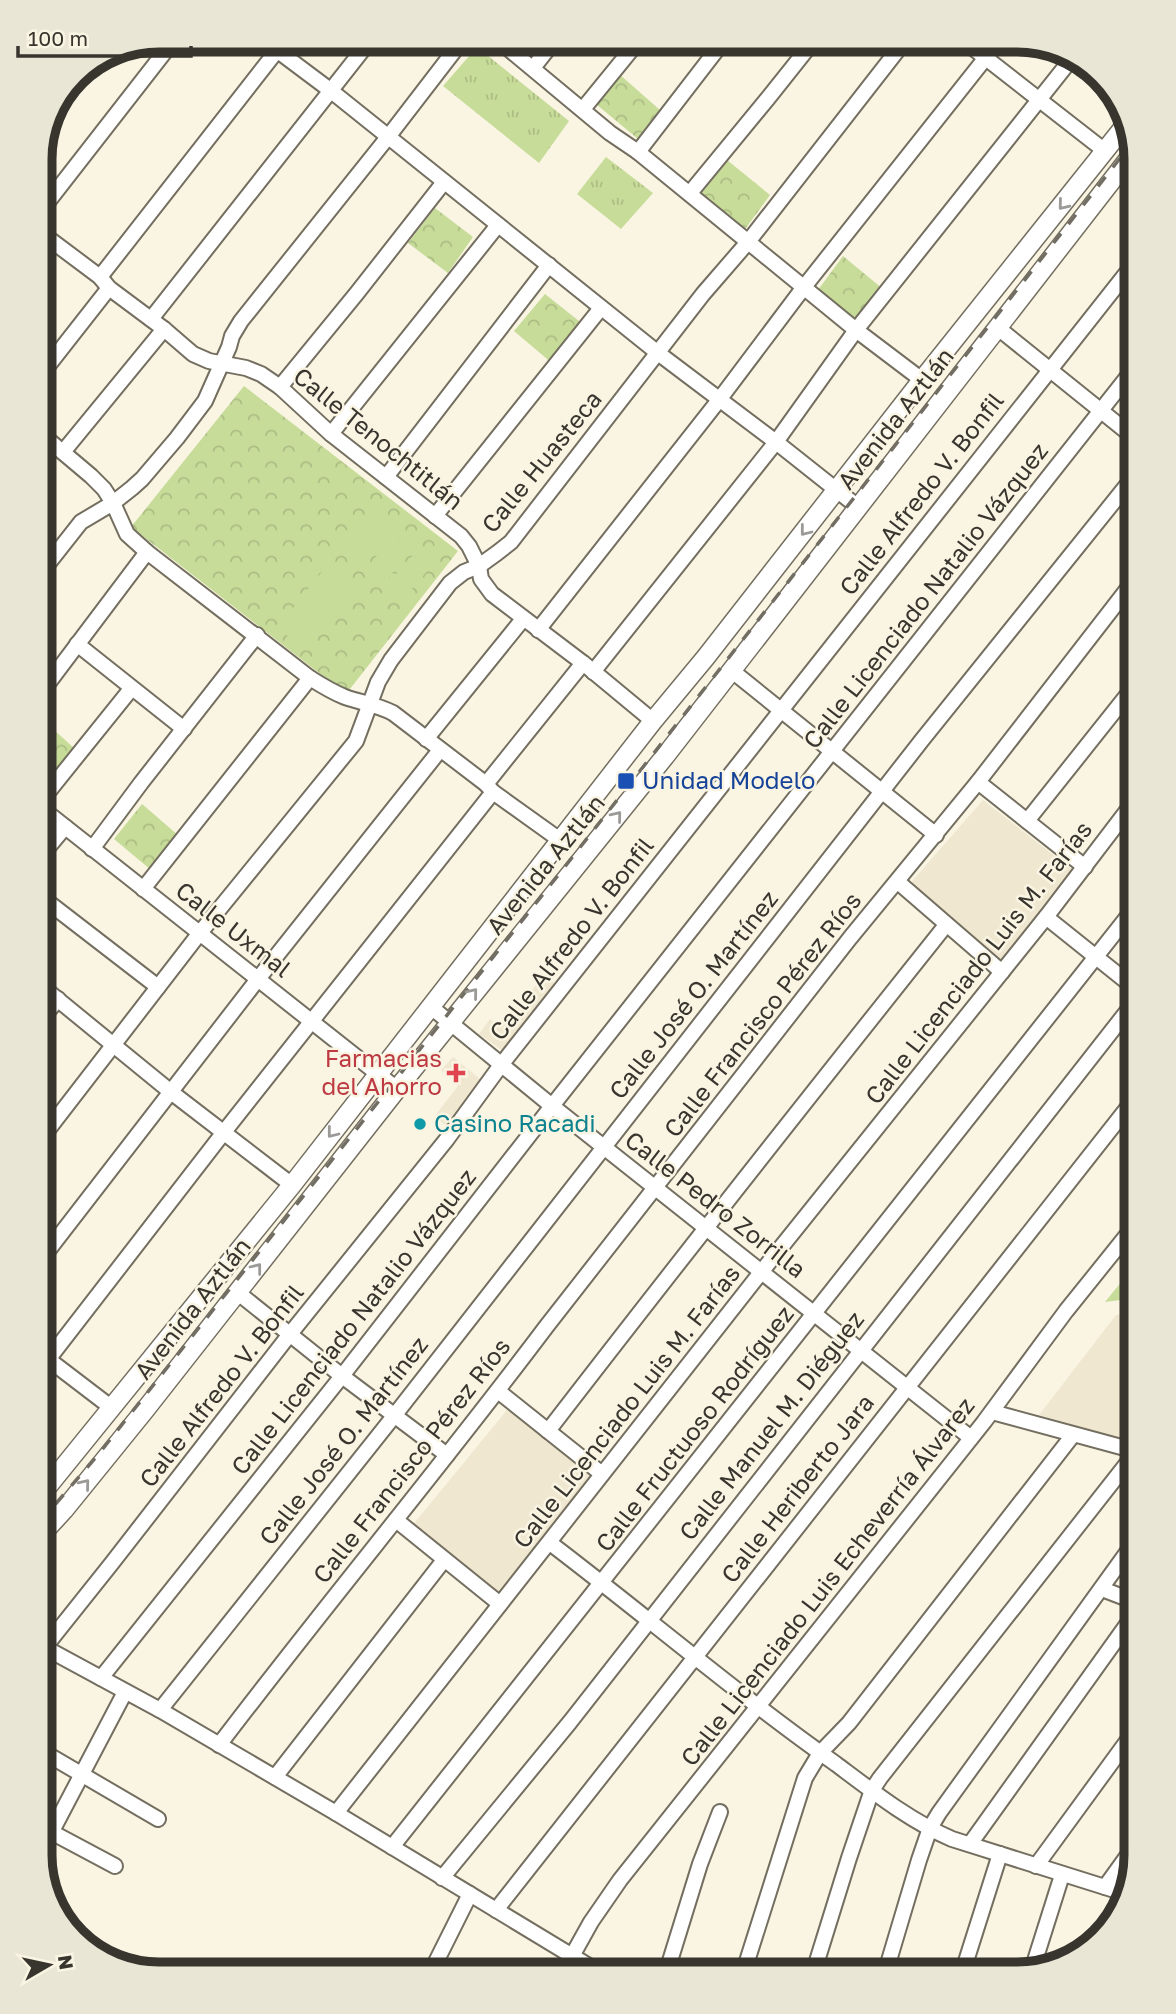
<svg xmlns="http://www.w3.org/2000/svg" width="1176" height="2014" viewBox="0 0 1176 2014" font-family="'Golos Text',sans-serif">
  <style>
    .built { fill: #f0e7d0 }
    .grass { fill: url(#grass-tufts) }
    .park { fill: url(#park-crowns) }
    .pitch { fill: #c7dc99 }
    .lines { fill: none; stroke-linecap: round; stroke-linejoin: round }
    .minor-casing { stroke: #736e5f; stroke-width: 18 }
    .major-casing { stroke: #736e5f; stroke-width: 21 }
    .minor { stroke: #fff; stroke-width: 14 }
    .major { stroke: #fff; stroke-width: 18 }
    .rail { stroke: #726e64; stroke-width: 3.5; stroke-dasharray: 12 12; stroke-linecap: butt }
    .oneway { stroke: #9c9a97 }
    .transit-dot { fill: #1a4fb4; stroke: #faf5e3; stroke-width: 2.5 }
    .health-dot { fill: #e0444e; stroke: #faf5e3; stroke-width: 2.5 }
    .culture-dot { fill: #0f9aa8; stroke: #faf5e3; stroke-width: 2.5 }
    .labels { text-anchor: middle; stroke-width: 5; stroke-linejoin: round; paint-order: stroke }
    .street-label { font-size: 24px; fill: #38352f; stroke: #faf5e3 }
    .transit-label { font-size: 24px; fill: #164399; stroke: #faf5e3; text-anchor: start }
    .health-label { font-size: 24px; fill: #be3a42; stroke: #faf5e3; text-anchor: end }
    .culture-label { font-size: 24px; fill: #0d838f; stroke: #faf5e3; text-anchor: start }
    .rim { fill: none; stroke: #38352f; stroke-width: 9 }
  </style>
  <defs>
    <pattern id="grass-tufts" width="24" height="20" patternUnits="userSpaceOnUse" patternTransform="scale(1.75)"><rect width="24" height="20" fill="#c7dc99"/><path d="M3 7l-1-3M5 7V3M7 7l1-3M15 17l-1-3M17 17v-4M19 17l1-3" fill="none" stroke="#acbd84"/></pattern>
    <pattern id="park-crowns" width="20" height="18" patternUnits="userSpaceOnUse" patternTransform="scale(1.75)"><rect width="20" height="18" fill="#c7dc99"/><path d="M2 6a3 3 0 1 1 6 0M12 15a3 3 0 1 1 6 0" fill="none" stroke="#acbd84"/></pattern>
  </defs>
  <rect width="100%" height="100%" fill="#faf5e3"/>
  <g class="built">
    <polygon points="983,800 1078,874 1001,967 907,887"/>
    <polygon points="544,975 557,985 506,1053 479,1034 490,1019 501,1028"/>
    <polygon points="453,1057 485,1083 447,1126 434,1117 458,1086 441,1070"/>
    <polygon points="1136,1312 1136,1445 1039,1415 1116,1315"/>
    <polygon points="507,1410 593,1477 501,1598 411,1527"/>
  </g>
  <g class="grass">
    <polygon points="477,47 569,121 539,163 443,86"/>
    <polygon points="606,157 653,193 621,229 577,194"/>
  </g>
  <g class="park">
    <polygon points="619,74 660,110 638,139 596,104"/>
    <polygon points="727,160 770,195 743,232 700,195"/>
    <polygon points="435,208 473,237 448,273 408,243"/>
    <polygon points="843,256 883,289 859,321 818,290"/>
    <polygon points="545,294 584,325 553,364 514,331"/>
    <polygon points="244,386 458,551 346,694 131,527"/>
    <polygon points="40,717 75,749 46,782 40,776"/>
    <polygon points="142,804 179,836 151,870 114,839"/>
  </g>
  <g class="pitch">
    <polygon points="372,518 390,534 366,564 347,548"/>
    <polygon points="392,537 410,551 386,581 369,565"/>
    <polygon points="413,555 429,569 405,597 389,582"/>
    <polygon points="328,564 357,588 307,651 277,628"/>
    <polygon points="1136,1264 1136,1298 1105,1302"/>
  </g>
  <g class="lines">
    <defs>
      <g id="minor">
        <polyline points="964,41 1105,151"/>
        <polyline points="504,45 610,133 638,152 856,330 922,380"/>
        <polyline points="274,48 330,90 658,353 776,442 858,507"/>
        <polyline points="533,68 551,45"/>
        <polyline points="583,109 636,44"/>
        <polyline points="638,152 722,43"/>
        <polyline points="690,193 769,97 812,43"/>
        <polyline points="40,212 167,49"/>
        <polyline points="40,232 100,277 109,288 164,329 193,354 209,361 246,368 261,374 280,387 331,434 461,536 469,546 479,566 481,579 492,594 583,663 653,721"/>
        <polyline points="100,277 279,48"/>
        <polyline points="151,319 365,47"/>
        <polyline points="998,328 1136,439"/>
        <polyline points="40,376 109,288"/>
        <polyline points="280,387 357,293 444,182"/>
        <path d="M40 433 91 476 104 489 113 503 127 534 147 552 310 678C321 685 332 692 345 697 362 703 378 705 393 713L486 784 493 792 560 840"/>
        <polyline points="331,434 498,225"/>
        <polyline points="63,452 164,329"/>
        <polyline points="40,457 51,443"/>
        <polyline points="386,477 549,265"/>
        <polyline points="435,516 601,308"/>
        <polyline points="40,574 81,522 113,503 132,488 142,479 177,438 205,401 229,347 232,336 241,321 388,137 458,46"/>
        <polyline points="538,630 719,400 804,287 999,41"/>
        <polyline points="77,644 184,729"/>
        <polyline points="731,670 936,835"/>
        <polyline points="593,672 776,442 856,330 1073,57"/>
        <polyline points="40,694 147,552"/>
        <polyline points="426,739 523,619"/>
        <polyline points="978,782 1085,867"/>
        <polyline points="486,784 583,663"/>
        <polyline points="40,802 131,689"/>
        <polyline points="40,807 397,1089"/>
        <polyline points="1027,821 1136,684"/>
        <polyline points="92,849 141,783 257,635"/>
        <polyline points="40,857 65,827"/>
        <polyline points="898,882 1002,972"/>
        <polyline points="143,889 310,678"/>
        <polyline points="40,896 158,987"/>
        <polyline points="1046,917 1136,989"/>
        <polyline points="40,985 171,1092 292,1185"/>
        <polyline points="431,1007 552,1106 971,1438"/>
        <polyline points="40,1021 58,999"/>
        <polyline points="40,1140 199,934 356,741 378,682 391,660 450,583 464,572 479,566 497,553 511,542 703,294 748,242 904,42"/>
        <polyline points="40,1261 258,979 440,750"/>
        <polyline points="237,1292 342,1376 447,1455"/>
        <polyline points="40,1353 112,1408"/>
        <polyline points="40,1370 224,1132 493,792"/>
        <polyline points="498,1391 602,1474"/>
        <polyline points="992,1412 1136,1451"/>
        <path d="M548 1431C679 1261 812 1093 946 925"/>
        <polyline points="396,1520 500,1604"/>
        <path d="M550 1543C646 1616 737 1694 836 1764 872 1791 910 1821 952 1839L1124 1893"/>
        <polyline points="1102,1589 1136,1602"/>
        <polyline points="40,1645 160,1710 336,1813 602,1974"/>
        <polyline points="45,1647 112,1563 290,1334 447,1139 501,1065 1136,261"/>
        <polyline points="101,1678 342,1376 552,1106 1136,366"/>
        <polyline points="160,1710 394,1416 922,740 1136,474"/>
        <path d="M219 1745C326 1604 440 1468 546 1327L850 938 978 782 1136 578"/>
        <polyline points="40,1750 158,1819"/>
        <polyline points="275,1777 444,1560"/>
        <polyline points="336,1813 762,1271 1046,917 1136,799"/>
        <polyline points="40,1826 115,1866"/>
        <polyline points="970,1844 1136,1612"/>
        <polyline points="392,1847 1136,906"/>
        <polyline points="40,1854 125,1692"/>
        <polyline points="1036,1866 1136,1729"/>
        <polyline points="442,1878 570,1722 1136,1000"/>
        <polyline points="1105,1887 1136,1844"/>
        <polyline points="496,1910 1136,1097"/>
        <polyline points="1032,1970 1062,1875"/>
        <polyline points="430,1974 470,1894"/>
        <polyline points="562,1974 591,1922 620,1880 984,1422 1066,1311 1136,1224"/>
        <polyline points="666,1974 700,1864 720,1812"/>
        <polyline points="743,1974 805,1778 820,1753 849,1723 1073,1435"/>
        <polyline points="813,1974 849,1858 872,1790 880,1778 1136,1452"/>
        <polyline points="885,1974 919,1860 930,1828 939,1813 1136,1540"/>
        <polyline points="962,1974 1000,1854"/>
      </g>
      <g id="major">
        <polyline points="40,1496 292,1185 653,721 706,657 922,380 1127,123"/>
        <polyline points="40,1536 64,1510 145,1410 397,1089 666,755 1134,152"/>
      </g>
    </defs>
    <use href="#minor" class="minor-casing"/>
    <use href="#major" class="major-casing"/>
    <use href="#minor" class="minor"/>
    <use href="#major" class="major"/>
    <polyline class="rail" points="40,1522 97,1456 567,864 1132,143"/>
  </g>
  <defs><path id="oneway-chevron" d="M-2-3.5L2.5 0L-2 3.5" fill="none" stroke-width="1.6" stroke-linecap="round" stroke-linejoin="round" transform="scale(1.75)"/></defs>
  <g class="oneway">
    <use href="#oneway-chevron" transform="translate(1063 205) rotate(129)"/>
    <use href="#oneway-chevron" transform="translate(805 531) rotate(128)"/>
    <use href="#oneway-chevron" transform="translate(617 816) rotate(-51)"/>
    <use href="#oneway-chevron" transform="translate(473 993) rotate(-51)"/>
    <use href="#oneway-chevron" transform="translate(332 1133) rotate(128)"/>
    <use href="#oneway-chevron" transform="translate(257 1268) rotate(-52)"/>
    <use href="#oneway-chevron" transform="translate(85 1484) rotate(-51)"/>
  </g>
  <rect class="transit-dot" x="617" y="772" width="18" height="18" rx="3.5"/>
  <path class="health-dot" d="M452.5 1062.5h7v7h7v7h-7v7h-7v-7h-7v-7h7z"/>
  <circle class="culture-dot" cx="420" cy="1124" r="7"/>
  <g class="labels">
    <g class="street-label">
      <text transform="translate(896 419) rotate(-52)" y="8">Avenida Aztlán</text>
      <text transform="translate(378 439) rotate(39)" y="8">Calle Tenochtitlán</text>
      <text transform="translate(542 462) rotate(-51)" y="8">Calle Huasteca</text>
      <text transform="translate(922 494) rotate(-52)" y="8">Calle Alfredo V. Bonfil</text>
      <text transform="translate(926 596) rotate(-52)" y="8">Calle Licenciado Natalio Vázquez</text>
      <text transform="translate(546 865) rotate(-51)" y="8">Avenida Aztlán</text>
      <text transform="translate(233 930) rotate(38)" y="8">Calle Uxmal</text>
      <text transform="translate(572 939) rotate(-52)" y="8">Calle Alfredo V. Bonfil</text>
      <text transform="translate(979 963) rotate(-52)" y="8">Calle Licenciado Luis M. Farías</text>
      <text transform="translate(694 995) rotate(-52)" y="8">Calle José O. Martínez</text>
      <text transform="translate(763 1015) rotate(-52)" y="8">Calle Francisco Pérez Ríos</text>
      <text transform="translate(715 1205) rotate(38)" y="8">Calle Pedro Zorrilla</text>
      <text transform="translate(193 1309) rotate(-52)" y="8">Avenida Aztlán</text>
      <text transform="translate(354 1322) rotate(-52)" y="8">Calle Licenciado Natalio Vázquez</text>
      <text transform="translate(222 1386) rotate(-52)" y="8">Calle Alfredo V. Bonfil</text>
      <text transform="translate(627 1407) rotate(-52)" y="8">Calle Licenciado Luis M. Farías</text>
      <text transform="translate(772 1426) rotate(-52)" y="8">Calle Manuel M. Diéguez</text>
      <text transform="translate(695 1429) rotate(-52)" y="8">Calle Fructuoso Rodríguez</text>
      <text transform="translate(344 1441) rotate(-52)" y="8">Calle José O. Martínez</text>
      <text transform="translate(412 1461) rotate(-52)" y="8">Calle Francisco Pérez Ríos</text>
      <text transform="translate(798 1489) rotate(-52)" y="8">Calle Heriberto Jara</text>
      <text transform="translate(828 1582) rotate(-52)" y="8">Calle Licenciado Luis Echeverría Álvarez</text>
    </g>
    <g class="transit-label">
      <text x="642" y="789">Unidad Modelo</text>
    </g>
    <g class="health-label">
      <text x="442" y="1067">Farmacias<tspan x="442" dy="28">del Ahorro</tspan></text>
    </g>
    <g class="culture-label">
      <text x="434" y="1132">Casino Racadi</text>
    </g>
  </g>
  <path d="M0 0H1176V2014H0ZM159 52H1017A107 107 0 0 1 1124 159V1855A107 107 0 0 1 1017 1962H159A107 107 0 0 1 52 1855V159A107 107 0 0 1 159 52Z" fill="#eae6d5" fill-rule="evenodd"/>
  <path class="rim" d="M159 52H1017A107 107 0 0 1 1124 159V1855A107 107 0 0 1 1017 1962H159A107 107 0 0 1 52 1855V159A107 107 0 0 1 159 52Z"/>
  <g transform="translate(49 1965) rotate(81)" stroke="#faf5e3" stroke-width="5" paint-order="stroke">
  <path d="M0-5L12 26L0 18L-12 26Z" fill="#38352f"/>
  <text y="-10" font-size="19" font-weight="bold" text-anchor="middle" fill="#38352f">N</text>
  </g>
  <path d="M18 46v10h173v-10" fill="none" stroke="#38352f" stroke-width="3.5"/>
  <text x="28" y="46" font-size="21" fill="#38352f" stroke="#faf5e3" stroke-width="5" paint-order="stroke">100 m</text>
</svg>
